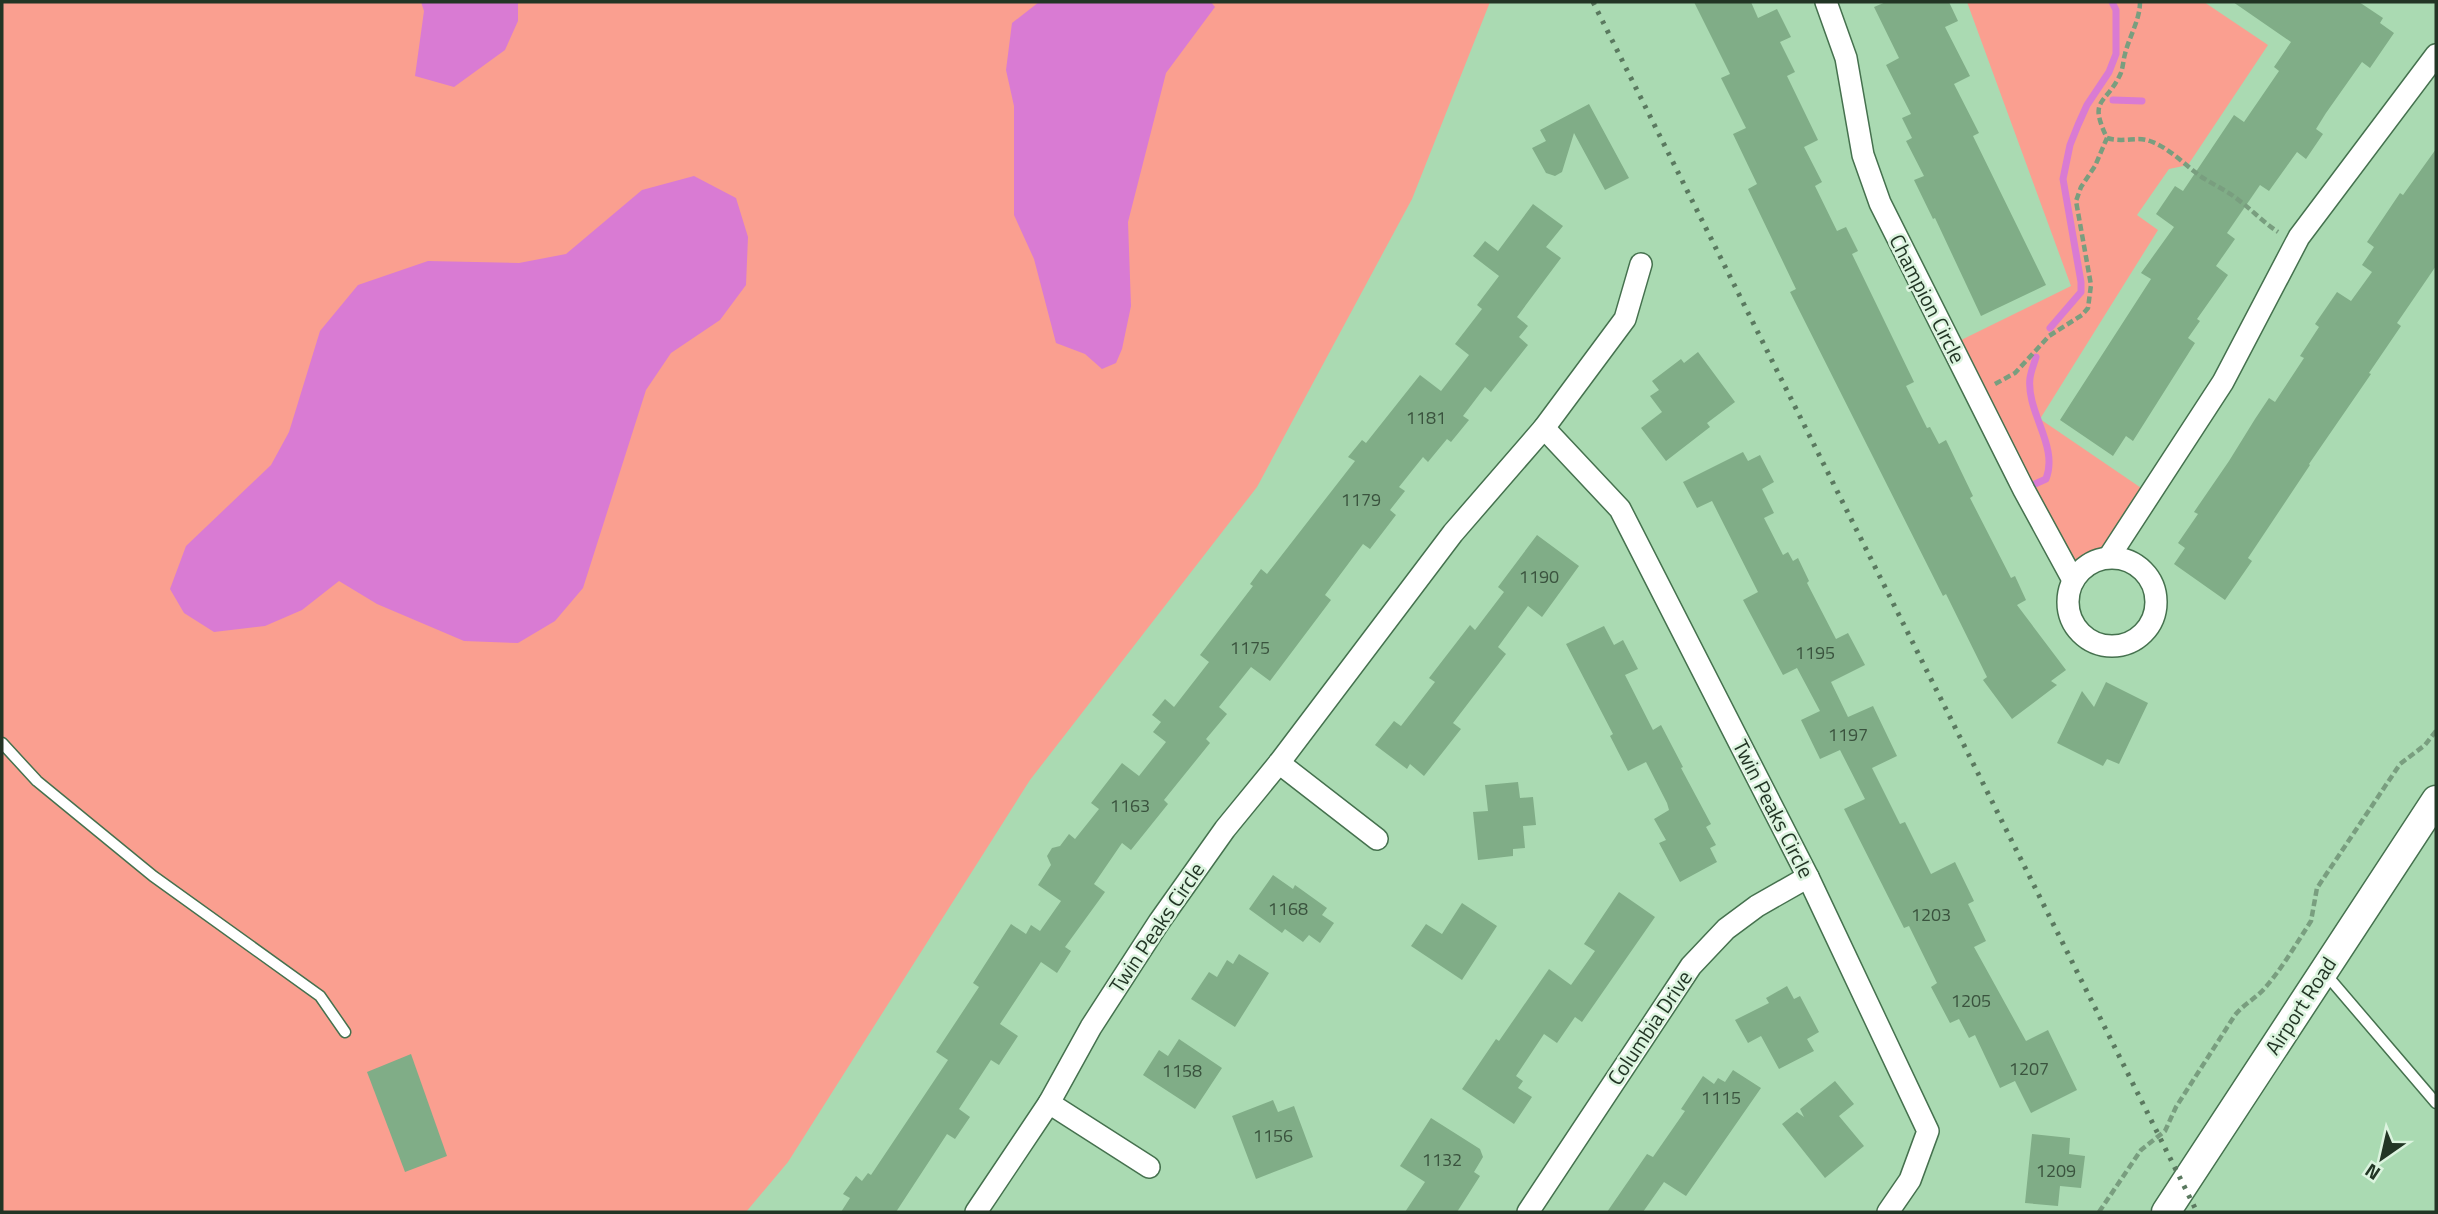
<svg xmlns="http://www.w3.org/2000/svg" width="2438" height="1214" viewBox="0 0 2438 1214" font-family="'Titillium Web',sans-serif">
  <style>
    .green { fill: #fa9f90 }
    .water { fill: #d97bd3 }
    .lines { fill: none; stroke-linecap: round; stroke-linejoin: round }
    .stream { stroke: #d97bd3; stroke-width: 7 }
    .building { fill: #80ad87 }
    .lane-casing { stroke: #45714e; stroke-width: 13 }
    .street-casing { stroke: #45714e; stroke-width: 24 }
    .secondary-casing { stroke: #45714e; stroke-width: 31 }
    .path { stroke: #799e7f; stroke-width: 4.5; stroke-dasharray: 7 3.5; stroke-linecap: butt }
    .lane { stroke: #fff; stroke-width: 10 }
    .street { stroke: #fff; stroke-width: 21 }
    .secondary { stroke: #fff; stroke-width: 28 }
    .rail { stroke: #5a795f; stroke-width: 5; stroke-dasharray: 3.5 7; stroke-linecap: butt }
    .labels { text-anchor: middle; stroke-width: 5; stroke-linejoin: round; paint-order: stroke }
    .number-label { font-size: 18px; fill: #3a533e }
    .street-label { font-size: 21px; fill: #223525; stroke: #dcf4df }
  </style>
  <rect width="100%" height="100%" fill="#aadab2"/>
  <g class="green">
    <polygon points="2,2 1490,2 1412,199 1257,487 1030,780 788,1162 746,1212 2,1212"/>
    <polygon points="1967,2 2204,2 2268,45 2188,165 2169,169 2137,215 2158,230 2040,419 2150,494 2102,558 2089,564 2078,574 1951,345 2071,286"/>
  </g>
  <g class="water">
    <polygon points="421,2 518,2 518,21 505,50 454,87 415,76 424,11"/>
    <polygon points="1039,2 1211,2 1215,7 1166,73 1128,222 1131,306 1122,349 1116,363 1102,369 1085,354 1056,343 1034,259 1014,215 1014,106 1006,70 1012,23"/>
    <polygon points="694,176 736,198 748,237 746,285 720,320 671,353 646,390 583,588 555,621 518,643 464,641 377,604 339,581 302,610 265,626 214,632 184,613 170,589 186,546 271,465 289,432 320,331 358,285 428,261 519,263 566,254 642,190"/>
  </g>
  <g class="lines">
    <g class="stream">
      <polyline points="2113,100 2142,101"/>
      <polyline points="2050,328 2081,292 2081,282 2063,179 2070,145 2078,125 2087,105 2109,72 2116,54 2116,10 2112,2"/>
      <path d="M2024 489 2046 479C2059 446 2026 412 2030 378 2031 371 2034 364 2036 357"/>
    </g>
  </g>
  <g class="building">
    <polygon points="1694,2 1751,2 1758,18 1777,9 1791,37 1780,42 1795,72 1787,76 1818,140 1804,147 1822,182 1815,186 1837,231 1846,227 1858,251 1852,254 1914,382 1906,386 1927,428 1930,427 1939,444 1946,440 1973,496 1970,498 2011,578 2015,576 2026,600 2017,605 2066,670 2051,681 2057,685 2012,719 1983,680 1987,677 1946,594 1943,596 1790,292 1796,289 1748,189 1757,184 1733,134 1746,128 1721,78 1730,74"/>
    <polygon points="1886,2 1949,2 1958,21 1945,27 1970,76 1954,84 1979,133 1973,136 2046,285 1981,316 1935,218 1933,219 1914,180 1924,176 1906,141 1912,138 1902,118 1911,114 1886,65 1899,58 1874,7"/>
    <polygon points="2233,2 2359,2 2383,18 2380,23 2394,33 2370,68 2362,62 2326,113 2316,129 2323,134 2306,159 2297,152 2269,191 2260,185 2227,233 2235,239 2216,266 2228,275 2197,319 2200,321 2188,338 2195,343 2133,441 2126,436 2113,456 2060,420 2151,279 2141,273 2174,227 2156,214 2175,186 2183,191 2234,115 2244,122 2279,71 2274,67 2291,42"/>
    <polygon points="1589,104 1629,178 1605,190 1574,133 1562,172 1555,176 1546,173 1532,148 1546,141 1540,130"/>
    <polygon points="2436,149 2436,266 2397,323 2401,326 2369,373 2371,374 2309,464 2310,465 2248,558 2252,561 2225,600 2174,564 2185,548 2178,543 2198,514 2194,512 2229,461 2255,419 2269,398 2275,402 2304,358 2300,356 2319,327 2315,324 2337,292 2351,301 2372,272 2362,265 2374,247 2367,242 2400,193 2403,195"/>
    <polygon points="1533,204 1563,226 1546,247 1561,258 1517,317 1528,326 1519,337 1528,345 1491,392 1485,387 1463,416 1469,420 1451,442 1447,439 1428,462 1423,457 1399,487 1405,491 1390,510 1396,515 1370,549 1363,544 1325,595 1331,600 1270,681 1251,667 1219,707 1227,714 1206,739 1210,743 1164,800 1168,804 1131,850 1122,843 1094,884 1105,892 1065,947 1071,951 1057,973 1041,962 1000,1024 1018,1036 999,1065 991,1060 959,1109 970,1117 955,1139 947,1134 896,1212 841,1212 850,1198 843,1194 856,1176 862,1181 868,1173 871,1175 948,1060 936,1052 979,987 973,983 1011,924 1026,934 1031,925 1040,931 1061,901 1038,885 1051,865 1047,856 1052,848 1060,846 1069,834 1075,839 1099,809 1091,803 1122,763 1139,776 1166,742 1153,732 1161,722 1152,715 1165,699 1174,707 1209,662 1200,655 1253,586 1250,584 1261,569 1267,574 1355,461 1348,457 1362,440 1366,443 1420,375 1441,391 1469,355 1455,344 1482,309 1477,305 1499,276 1473,256 1485,241 1498,251"/>
    <polygon points="1698,352 1735,402 1707,423 1710,427 1666,461 1641,428 1662,412 1650,396 1659,390 1652,381 1681,359 1684,363"/>
    <polygon points="1743,452 1748,461 1760,455 1774,482 1762,489 1774,513 1764,518 1783,555 1788,552 1793,561 1798,558 1809,581 1807,583 1836,639 1848,633 1865,665 1831,682 1848,717 1873,706 1897,756 1872,768 1900,824 1905,822 1931,874 1955,862 1974,901 1968,904 1986,941 1974,947 2026,1041 2048,1030 2077,1090 2031,1113 2015,1081 2000,1088 1975,1035 1969,1038 1959,1019 1950,1023 1931,987 1937,983 1909,926 1904,928 1844,809 1865,799 1840,750 1820,759 1801,720 1820,711 1797,668 1783,675 1743,600 1758,592 1712,501 1697,508 1683,482"/>
    <polygon points="1537,535 1579,566 1542,617 1528,606 1498,647 1506,654 1453,723 1461,729 1424,776 1410,764 1407,769 1375,745 1394,721 1401,726 1435,682 1429,678 1470,625 1475,630 1504,592 1498,587"/>
    <polygon points="1604,626 1614,645 1623,640 1638,669 1625,675 1653,730 1661,725 1683,767 1681,768 1711,824 1706,827 1716,845 1710,848 1717,862 1680,882 1659,843 1666,840 1654,819 1669,810 1667,803 1646,762 1628,771 1610,736 1613,734 1566,644"/>
    <polygon points="2106,682 2148,703 2119,764 2107,759 2103,766 2057,743 2082,691 2094,707"/>
    <polygon points="1518,782 1520,798 1533,797 1536,825 1523,826 1525,848 1513,849 1513,856 1478,860 1473,812 1488,811 1485,785"/>
    <polygon points="1273,875 1293,889 1295,885 1327,908 1322,915 1334,923 1320,943 1309,935 1303,942 1285,929 1282,933 1249,909"/>
    <polygon points="1619,892 1655,917 1582,1022 1575,1017 1557,1043 1544,1034 1516,1076 1523,1081 1518,1088 1532,1097 1514,1124 1462,1089 1496,1039 1499,1041 1549,969 1571,985 1595,951 1584,944"/>
    <polygon points="1462,903 1497,926 1462,980 1411,946 1426,924 1442,934"/>
    <polygon points="1239,954 1269,973 1235,1027 1191,999 1209,972 1217,977 1227,960 1233,964"/>
    <polygon points="1787,986 1794,999 1800,996 1819,1032 1807,1039 1814,1051 1779,1069 1761,1036 1748,1043 1735,1020 1769,1003 1766,998"/>
    <polygon points="1179,1039 1222,1068 1195,1109 1143,1075 1159,1050 1168,1056"/>
    <polygon points="411,1054 447,1156 405,1172 367,1072"/>
    <polygon points="1733,1070 1761,1088 1686,1196 1664,1182 1643,1212 1607,1212 1647,1154 1653,1157 1685,1111 1681,1109 1703,1076 1714,1084 1718,1078 1725,1082"/>
    <polygon points="1835,1081 1854,1104 1839,1116 1864,1146 1825,1178 1782,1124 1797,1112 1804,1117 1800,1109"/>
    <polygon points="1273,1100 1278,1112 1294,1106 1313,1157 1256,1179 1232,1116"/>
    <polygon points="1431,1118 1480,1149 1483,1157 1474,1172 1480,1176 1457,1212 1405,1212 1425,1182 1400,1166"/>
    <polygon points="2032,1134 2070,1138 2069,1154 2085,1156 2081,1188 2060,1186 2058,1206 2025,1203"/>
  </g>
  <g class="lines">
    <defs>
      <g id="lane">
        <polyline points="2,743 37,781 153,876 320,996 345,1032"/>
        <polyline points="2324,972 2436,1103"/>
      </g>
      <g id="street">
        <polyline points="1826,2 1846,58 1863,155 1880,203 2024,490 2073,580"/>
        <polyline points="1544,428 1620,509 1808,877 1928,1131 1910,1180 1888,1212"/>
        <polyline points="2109,557 2223,382 2299,237 2436,55"/>
        <circle cx="2112" cy="602" r="44"/>
        <polyline points="1279,763 1377,839"/>
        <polyline points="1049,1103 1149,1167"/>
        <polyline points="976,1212 1049,1103 1091,1027 1159,922 1225,829 1279,763 1453,533 1544,428 1625,319 1641,264"/>
        <polyline points="1528,1212 1691,966 1726,929 1757,906 1808,877"/>
      </g>
      <polyline id="secondary" points="2166,1212 2436,800"/>
    </defs>
    <use href="#lane" class="lane-casing"/>
    <use href="#street" class="street-casing"/>
    <use href="#secondary" class="secondary-casing"/>
    <g class="path">
      <path d="M2107 138C2124 143 2137 136 2150 141 2167 147 2181 161 2195 172 2207 182 2223 188 2236 198 2251 209 2263 222 2278 232"/>
      <path d="M1995 384 2015 373 2049 336 2082 315 2088 308 2091 285 2076 201 2081 187 2095 166 2107 138C2088 98 2105 106 2120 75 2123 69 2123 61 2125 54 2129 37 2140 20 2140 2"/>
      <path d="M2099 1212 2141 1150 2165 1131 2176 1107 2235 1015C2244 1004 2255 999 2264 989 2280 971 2293 949 2306 929L2311 921 2317 888 2400 764 2425 745 2436 731"/>
    </g>
    <use href="#lane" class="lane"/>
    <use href="#street" class="street"/>
    <use href="#secondary" class="secondary"/>
    <polyline class="rail" points="1593,2 2197,1212"/>
  </g>
  <g class="labels">
    <g class="number-label">
      <text x="1426" y="424">1181</text>
      <text x="1361" y="506">1179</text>
      <text x="1539" y="583">1190</text>
      <text x="1250" y="654">1175</text>
      <text x="1815" y="659">1195</text>
      <text x="1848" y="741">1197</text>
      <text x="1130" y="812">1163</text>
      <text x="1288" y="915">1168</text>
      <text x="1931" y="921">1203</text>
      <text x="1971" y="1007">1205</text>
      <text x="2029" y="1075">1207</text>
      <text x="1182" y="1077">1158</text>
      <text x="1721" y="1104">1115</text>
      <text x="1273" y="1142">1156</text>
      <text x="1442" y="1166">1132</text>
      <text x="2056" y="1177">1209</text>
    </g>
    <g class="street-label">
      <text transform="translate(1927 299) rotate(63)" y="7">Champion Circle</text>
      <text transform="translate(1773 809) rotate(63)" y="7">Twin Peaks Circle</text>
      <text transform="translate(1157 928) rotate(-56)" y="7">Twin Peaks Circle</text>
      <text transform="translate(2301 1006) rotate(-57)" y="7">Airport Road</text>
      <text transform="translate(1650 1028) rotate(-56)" y="7">Columbia Drive</text>
    </g>
  </g>
  <rect width="2438" height="1214" fill="none" stroke="#223525" stroke-width="7"/>
  <g transform="translate(2382 1158) rotate(214)" stroke="#dcf4df" stroke-width="5" paint-order="stroke">
  <path d="M0-5L12 26L0 18L-12 26Z" fill="#223525"/>
  <text y="-10" font-size="19" font-weight="bold" text-anchor="middle" fill="#223525">N</text>
  </g>
</svg>
